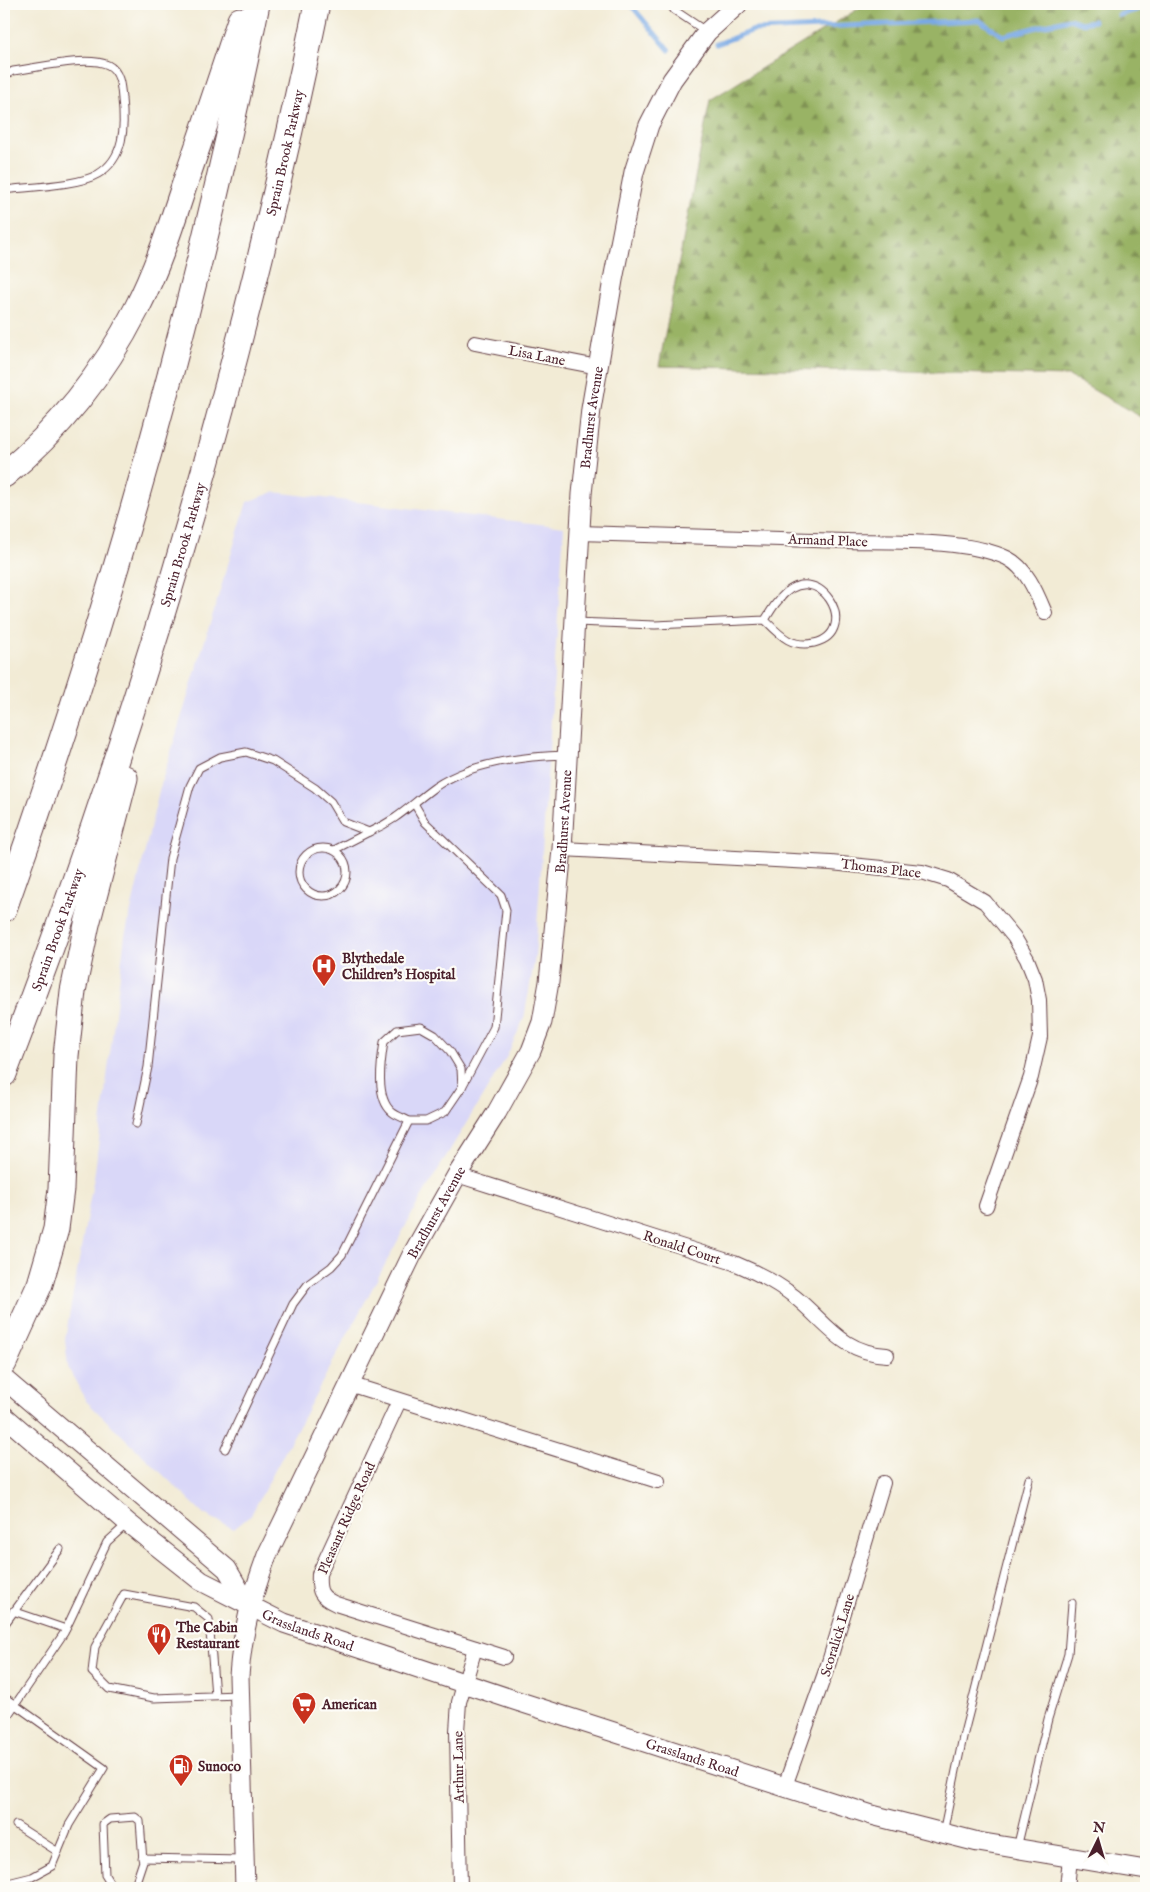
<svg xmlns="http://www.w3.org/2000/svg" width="1150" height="1892" viewBox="0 0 1150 1892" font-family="'IM FELL English',serif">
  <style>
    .built { fill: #d9d7f8 }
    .forest { fill: url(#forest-firs); stroke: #726948 }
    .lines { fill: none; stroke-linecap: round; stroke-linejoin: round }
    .stream { stroke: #79a9e4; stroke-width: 5 }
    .lane-casing { stroke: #633e44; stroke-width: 9 }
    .street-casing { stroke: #633e44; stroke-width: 16 }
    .secondary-casing { stroke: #633e44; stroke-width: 21 }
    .highway-casing { stroke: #633e44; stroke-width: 27 }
    .lane { stroke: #fff; stroke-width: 7 }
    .street { stroke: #fff; stroke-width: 14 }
    .secondary { stroke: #fff; stroke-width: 19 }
    .highway { stroke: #fff; stroke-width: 25 }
    .labels { text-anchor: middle; stroke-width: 4.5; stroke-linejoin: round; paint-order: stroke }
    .street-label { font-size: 14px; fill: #4a1f2b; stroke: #fdfcf7 }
    .poi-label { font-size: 14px; font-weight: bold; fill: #4a1f2b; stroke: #fdfcf7; text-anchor: start }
  </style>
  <defs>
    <pattern id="forest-firs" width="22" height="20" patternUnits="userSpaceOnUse" patternTransform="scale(1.25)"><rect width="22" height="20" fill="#99b365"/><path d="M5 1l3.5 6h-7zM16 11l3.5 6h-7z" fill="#7f9153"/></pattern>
  </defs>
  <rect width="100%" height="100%" fill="#fdfcf7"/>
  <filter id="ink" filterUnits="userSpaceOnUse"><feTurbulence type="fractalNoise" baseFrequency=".02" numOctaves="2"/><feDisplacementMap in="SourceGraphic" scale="10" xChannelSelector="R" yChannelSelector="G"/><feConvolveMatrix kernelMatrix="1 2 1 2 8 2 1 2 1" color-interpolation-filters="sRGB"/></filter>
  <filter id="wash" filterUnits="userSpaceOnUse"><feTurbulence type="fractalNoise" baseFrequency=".0096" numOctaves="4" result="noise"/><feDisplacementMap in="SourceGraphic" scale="20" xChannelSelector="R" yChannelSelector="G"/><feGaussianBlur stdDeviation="1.12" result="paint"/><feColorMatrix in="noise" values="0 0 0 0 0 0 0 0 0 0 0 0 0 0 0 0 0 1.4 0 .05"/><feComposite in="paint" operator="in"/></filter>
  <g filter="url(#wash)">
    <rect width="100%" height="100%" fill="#f2ebd5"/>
    <polygon class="built" points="274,492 564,527 535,957 524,1018 507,1056 419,1201 251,1515 234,1529 204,1514 86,1401 68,1367 65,1339 95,1171 125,936 159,791 247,502"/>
    <polygon class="forest" points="866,4 1146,4 1146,420 1069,376 659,366 710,100"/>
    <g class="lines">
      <g class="stream">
        <polyline points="630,4 669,50"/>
        <polyline points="1119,15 1143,8 1146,4"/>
        <polyline points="717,44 754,30 979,20 1003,36 1069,19 1082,23 1094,21"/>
      </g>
    </g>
  </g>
  <g filter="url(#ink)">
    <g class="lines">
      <defs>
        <g id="lane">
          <polyline points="670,4 674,10 707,32"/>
          <path d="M4 76 13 71C38 68 86 55 108 65 120 71 121 86 122 99 125 126 125 158 98 174 78 186 28 187 4 190"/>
          <path d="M575 622 655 625 765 620C780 635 791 648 814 643 864 632 817 551 778 601 773 606 769 614 765 620"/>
          <circle cx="323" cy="872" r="24"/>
          <polyline points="334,850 369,832"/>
          <path d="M409 1121C404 1118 397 1116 392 1112 375 1098 381 1061 384 1042L397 1030 421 1027 435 1035 450 1051 461 1069 462 1087"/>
          <path d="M136 1124 148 1067 170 858 190 786 199 768 220 757 246 752 273 761 315 788 331 802 343 822 369 832C399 819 410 805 435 787 472 762 523 756 567 755"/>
          <polyline points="225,1449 293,1304 308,1284 331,1267 342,1255 409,1121 426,1121 445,1112 462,1087 494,1027 506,910 501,895 425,822 415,805"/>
          <polyline points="13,1611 66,1629"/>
          <polyline points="4,1625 60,1549"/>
          <polyline points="215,1696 209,1619 194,1607 124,1594 95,1647 92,1672 109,1689 154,1698 239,1695"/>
          <polyline points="4,1697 104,1768 69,1825 52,1866 32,1877 4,1884"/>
          <polyline points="4,1721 64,1633 107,1542 128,1523"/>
          <polyline points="16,1825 58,1852"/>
          <polyline points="943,1833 963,1737 1029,1479"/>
          <polyline points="1017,1848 1048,1719 1068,1654 1072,1603"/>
          <polyline points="142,1858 242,1860"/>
          <polyline points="113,1888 105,1875 103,1824 110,1819 135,1817 140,1821 143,1861 134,1888"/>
        </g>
        <g id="street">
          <polyline points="475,343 598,367"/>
          <path d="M579 533C668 536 756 538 845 541 891 542 966 539 1007 558 1027 568 1037 594 1045 613"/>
          <polyline points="562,849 831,863 922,872 948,880 985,902 1014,937 1027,959 1035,979 1039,1000 1040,1037 1031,1077 986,1206"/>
          <path d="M457 1175 734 1263C756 1272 776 1282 795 1297 827 1323 842 1353 887 1355"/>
          <polyline points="349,1384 658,1481"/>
          <path d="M399 1401 319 1574C318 1591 320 1597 336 1604L504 1657"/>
          <polyline points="785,1786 829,1662 883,1483"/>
          <polyline points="460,1888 457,1731 459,1702 475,1648"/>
          <polyline points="1067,1888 1070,1858"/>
        </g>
        <g id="secondary">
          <polyline points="4,1379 227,1569 248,1605"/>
          <path id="s1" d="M4 1416 128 1523 201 1581 284 1623 514 1700 872 1815 978 1842 1146 1870"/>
          <path id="s2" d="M245 1888 239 1676C242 1632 252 1596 267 1555L412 1255 457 1175 497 1112 531 1051 542 1022 549 982 562 849 582 494 591 409 613 280 634 172 649 125 672 80 707 32 738 4"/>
        </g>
        <g id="highway">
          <path d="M4 475C58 431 104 373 136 310 157 269 171 226 185 183 204 129 222 74 240 20"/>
          <path d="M4 909C109 614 195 311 257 4"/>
          <path id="s3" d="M4 1074C137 727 243 368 317 4"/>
          <polyline points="4,1363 40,1284 56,1229 61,1189 66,1056 73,991 87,924 125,778"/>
        </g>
      </defs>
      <use href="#lane" class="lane-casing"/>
      <use href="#street" class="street-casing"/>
      <use href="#secondary" class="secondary-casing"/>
      <use href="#highway" class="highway-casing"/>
      <use href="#lane" class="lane"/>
      <use href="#street" class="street"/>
      <use href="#secondary" class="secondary"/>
      <use href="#highway" class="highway"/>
    </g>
  </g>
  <defs>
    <symbol id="hospital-pin" viewBox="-11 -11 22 30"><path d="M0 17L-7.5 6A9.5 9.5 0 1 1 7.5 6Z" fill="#c8321e" stroke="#fdfcf7"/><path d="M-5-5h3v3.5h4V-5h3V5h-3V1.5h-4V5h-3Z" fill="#fff"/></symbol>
    <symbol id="restaurant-pin" viewBox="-11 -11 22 30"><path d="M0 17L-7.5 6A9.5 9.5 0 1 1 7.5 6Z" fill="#c8321e" stroke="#fdfcf7"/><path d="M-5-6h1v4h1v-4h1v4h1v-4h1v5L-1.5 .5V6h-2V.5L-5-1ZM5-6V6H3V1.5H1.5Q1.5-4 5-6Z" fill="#fff"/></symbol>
    <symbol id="supermarket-pin" viewBox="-11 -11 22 30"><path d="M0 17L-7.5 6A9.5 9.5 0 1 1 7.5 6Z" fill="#c8321e" stroke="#fdfcf7"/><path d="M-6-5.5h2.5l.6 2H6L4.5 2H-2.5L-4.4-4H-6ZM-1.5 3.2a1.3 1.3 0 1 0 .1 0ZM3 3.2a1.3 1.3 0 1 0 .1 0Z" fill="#fff"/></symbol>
    <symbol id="fuel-pin" viewBox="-11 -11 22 30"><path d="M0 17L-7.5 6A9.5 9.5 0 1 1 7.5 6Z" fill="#c8321e" stroke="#fdfcf7"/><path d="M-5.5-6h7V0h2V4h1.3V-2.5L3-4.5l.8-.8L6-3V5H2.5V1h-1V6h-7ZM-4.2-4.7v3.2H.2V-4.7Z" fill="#fff"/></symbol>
  </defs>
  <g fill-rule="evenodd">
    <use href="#hospital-pin" x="310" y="952" width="28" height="38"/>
    <use href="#restaurant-pin" x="145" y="1621" width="28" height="38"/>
    <use href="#supermarket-pin" x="290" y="1690" width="28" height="38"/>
    <use href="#fuel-pin" x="167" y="1752" width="28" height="38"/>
  </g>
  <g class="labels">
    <g class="street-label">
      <text dy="5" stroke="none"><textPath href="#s3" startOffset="964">Sprain Brook Parkway</textPath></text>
      <text transform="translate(537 355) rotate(11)" y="5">Lisa Lane</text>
      <text dy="5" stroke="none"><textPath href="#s2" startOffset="1544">Bradhurst Avenue</textPath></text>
      <text transform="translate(828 540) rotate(2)" y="5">Armand Place</text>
      <text dy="5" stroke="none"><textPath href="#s3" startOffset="559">Sprain Brook Parkway</textPath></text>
      <text dy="5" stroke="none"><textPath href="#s2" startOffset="1139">Bradhurst Avenue</textPath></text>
      <text transform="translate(881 868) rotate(7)" y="5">Thomas Place</text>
      <text dy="5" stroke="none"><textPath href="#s3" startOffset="154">Sprain Brook Parkway</textPath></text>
      <text dy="5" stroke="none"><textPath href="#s2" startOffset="719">Bradhurst Avenue</textPath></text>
      <text transform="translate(682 1247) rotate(18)" y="5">Ronald Court</text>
      <text transform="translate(346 1518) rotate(-66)" y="5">Pleasant Ridge Road</text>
      <text dy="5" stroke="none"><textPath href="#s1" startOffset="375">Grasslands Road</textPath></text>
      <text transform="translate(837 1635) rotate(-73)" y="5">Scoralick Lane</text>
      <text dy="5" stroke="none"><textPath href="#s1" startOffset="780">Grasslands Road</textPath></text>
      <text transform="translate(458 1767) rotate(-91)" y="5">Arthur Lane</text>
    </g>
    <g class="poi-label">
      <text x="342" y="963">Blythedale<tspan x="342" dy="16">Children's Hospital</tspan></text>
      <text x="176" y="1632">The Cabin<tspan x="176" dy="16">Restaurant</tspan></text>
      <text x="322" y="1709">American</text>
      <text x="198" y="1771">Sunoco</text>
    </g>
  </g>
  <rect width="1150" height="1892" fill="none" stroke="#fdfcf7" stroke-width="20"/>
  <g transform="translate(1098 1840) rotate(5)" stroke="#fdfcf7" stroke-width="4" paint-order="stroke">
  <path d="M0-4L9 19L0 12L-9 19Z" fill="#4a1f2b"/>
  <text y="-8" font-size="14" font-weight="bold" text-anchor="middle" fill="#4a1f2b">N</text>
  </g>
</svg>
